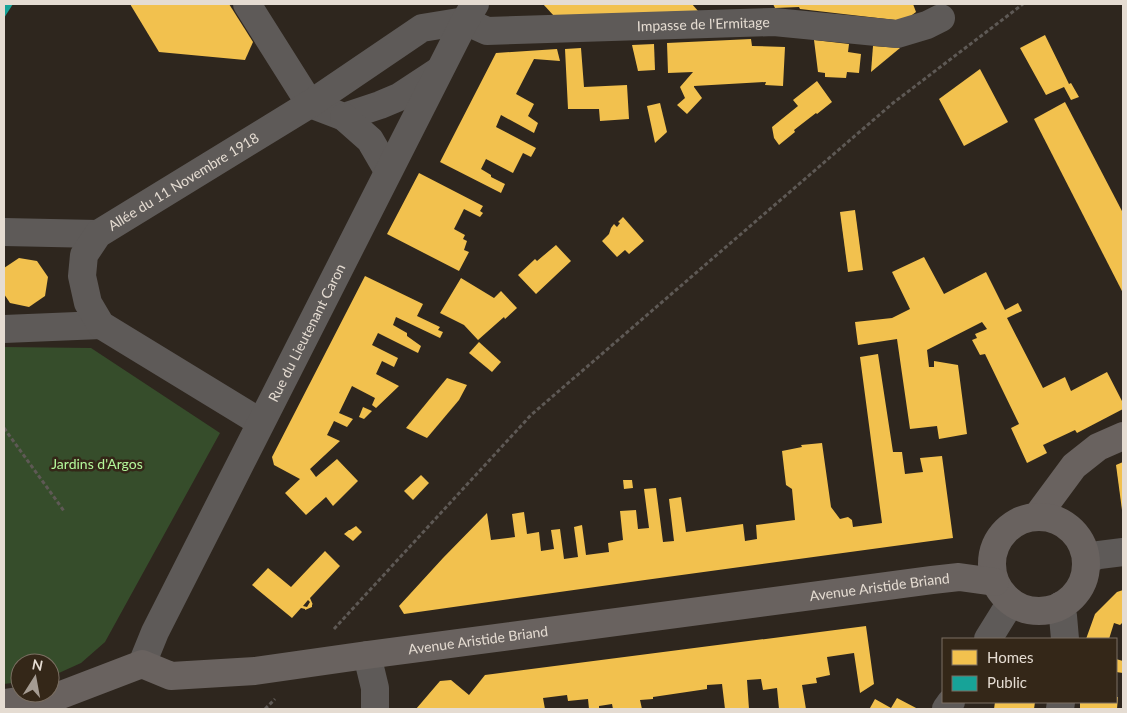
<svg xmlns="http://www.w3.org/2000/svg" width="1127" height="713" viewBox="0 0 1127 713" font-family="Lato,sans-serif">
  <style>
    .green { fill: #364d2b }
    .homes { fill: #f2c14e; fill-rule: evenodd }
    .public { fill: #17a398 }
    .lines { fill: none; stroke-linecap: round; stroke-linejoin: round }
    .path { stroke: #5e5955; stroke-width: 3; stroke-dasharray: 4 2.5; stroke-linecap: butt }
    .minor { stroke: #5e5a58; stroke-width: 28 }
    .major { stroke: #69625f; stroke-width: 28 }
    .labels { text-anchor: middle; stroke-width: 5; stroke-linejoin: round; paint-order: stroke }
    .street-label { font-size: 14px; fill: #e5dcd2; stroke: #342718 }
    .park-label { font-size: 14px; fill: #b3f79a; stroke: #342718 }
  </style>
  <rect width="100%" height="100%" fill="#2e261e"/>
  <polygon class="green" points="4,347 91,348 220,433 105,642 81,663 50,677 50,663 20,663 20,682 4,684"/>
  <g class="homes">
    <polygon points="130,4 229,4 253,42 245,60 159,52"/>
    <polygon points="543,4 692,4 698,11 554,16"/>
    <polygon points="773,4 913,4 916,12 904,21 800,9 799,7 775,8"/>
    <polygon points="1045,35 1069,84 1071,83 1079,97 1071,100 1064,87 1046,95 1020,48"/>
    <polygon points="751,39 752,46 785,47 783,86 765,85 766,82 694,86 694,87 702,98 687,114 677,105 685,98 680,87 693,72 668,73 667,43"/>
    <polygon points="814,40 849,44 848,52 861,54 859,73 847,72 846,78 825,77 825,73 818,72"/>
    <polygon points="654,44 655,70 638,71 632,45"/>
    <polygon points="873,46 900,48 871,72"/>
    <polygon points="581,48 584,87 627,85 629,119 600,121 599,109 568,109 565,49"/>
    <polygon points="557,49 560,61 534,59 516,94 534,104 528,116 538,123 534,133 501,115 496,127 536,148 531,157 523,153 513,173 486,159 481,169 491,175 491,177 505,184 501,193 440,162 496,53"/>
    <polygon points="980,69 1008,122 964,146 939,99"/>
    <polygon points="817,81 832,102 817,114 816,113 794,130 795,132 779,145 774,138 772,127 798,106 793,100"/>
    <polygon points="1065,102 1123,213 1123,293 1034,119"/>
    <polygon points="660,103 667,132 655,143 647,106"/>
    <polygon points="419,173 483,206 480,211 483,213 480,217 464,209 454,229 465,235 463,239 467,241 464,250 469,252 459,271 387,234"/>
    <polygon points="855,210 863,270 848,272 840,212"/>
    <polygon points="623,217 644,241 629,254 625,250 617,257 602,241 609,234 611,228 614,224 617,227 620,223 618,222"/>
    <polygon points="556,245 571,261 536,294 518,275 535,259 537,261"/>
    <polygon points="924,257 944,294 986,272 1005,310 1018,303 1022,311 1007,318 1043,388 1065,377 1071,391 1107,372 1123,403 1123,409 1077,433 1075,430 1043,445 1047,453 1027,463 1011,428 1019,424 985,354 980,355 972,340 977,338 975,334 987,329 982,322 927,350 929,367 934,367 934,361 958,365 967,434 939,439 937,426 910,429 897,339 858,345 855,322 892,318 910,309 892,272"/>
    <polygon points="19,258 37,261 48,277 45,296 29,307 10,303 4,294 4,268"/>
    <polygon points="365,276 423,304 417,316 440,327 438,330 443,332 440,338 396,317 393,325 407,333 407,336 421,346 418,353 378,333 372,345 398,358 394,367 382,361 376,374 399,386 376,408 372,405 375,398 352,386 339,413 353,419 347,427 334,421 327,435 340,441 310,469 316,477 337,459 358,481 333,506 326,497 306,515 285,493 300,479 274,465 272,457"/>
    <polygon points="461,278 494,298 501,291 517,308 505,319 504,317 478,340 464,325 440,313"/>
    <polygon points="479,342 501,362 492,372 469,353"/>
    <polygon points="878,354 893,452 902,452 905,474 923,472 920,458 942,456 953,538 645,580 404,614 399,606 443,558 487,513 491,540 515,537 512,514 524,512 527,534 539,532 541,551 554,549 551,530 560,529 564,559 578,557 574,527 582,525 586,555 609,552 608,543 623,540 620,511 636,510 638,529 649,528 644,489 656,488 663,542 674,541 669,499 681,497 686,532 743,524 745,541 757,539 756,525 795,520 792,489 786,485 782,451 802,447 801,445 822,443 831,507 840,519 848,517 852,520 853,527 882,523 860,357"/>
    <polygon points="447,378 467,385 459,400 427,438 406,428"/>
    <polygon points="363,407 372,411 364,419 359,417"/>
    <polygon points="1123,462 1123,510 1122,510 1116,465"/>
    <polygon points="421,475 429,483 413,500 404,491"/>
    <polygon points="623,480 632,480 633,488 624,489"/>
    <polygon points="356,526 362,532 353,541 344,534 349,530 350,530"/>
    <path d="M325 551 340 566 310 598 313 605 312 604V607L305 610V609L301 608 292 618 252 585 268 568 291 587ZM308 600 310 602 307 607 303 606Z"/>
    <polygon points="1123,590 1123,622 1120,625 1114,623 1109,639 1086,639 1095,614 1117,592"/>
    <polygon points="866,626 874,684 860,693 854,653 827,657 830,675 816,678 817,683 802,685 806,709 779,709 777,688 763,690 761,679 747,680 749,709 725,709 722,684 707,685 707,689 653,697 653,699 640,700 642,709 613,709 612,704 599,706 599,709 589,709 588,699 568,701 567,695 543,698 545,709 416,709 440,681 451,680 469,695 485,675"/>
    <polygon points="1116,659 1123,661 1123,673 1116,672"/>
    <polygon points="1116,697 1118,697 1117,709 1080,709 1080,702 1116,702"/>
    <polygon points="897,698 918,709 871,709 870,708 875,699 891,708"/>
    <polygon points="995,702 1035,702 1034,709 994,709"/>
  </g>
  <polygon class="public" points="4,4 13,4 4,18"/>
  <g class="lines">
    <g class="path">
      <polyline points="4,428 64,511"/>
      <polyline points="334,629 531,415 893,103 1023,4"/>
      <polyline points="265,709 275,699"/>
    </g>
    <g class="minor">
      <polyline points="247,4 310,104"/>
      <polyline points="310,104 344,117 380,105 399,97 437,72"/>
      <polyline points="344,117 370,140 388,171"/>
      <polyline points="4,232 98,234"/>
      <polyline points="4,329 101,325"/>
      <path id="s1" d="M260 422 101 325 88 303 82 276 84 255 98 234 310 104 422 28 465 21 487 31 774 22 897 34 927 25 941 18"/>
      <polyline points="1086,559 1099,555 1123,552"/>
      <polyline points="1060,606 1063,616 1065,639"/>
      <polyline points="988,639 1011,602"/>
      <polyline points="367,655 375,688 375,709"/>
      <path id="s2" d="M142 664 155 632 465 21 475 4"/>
      <polyline points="946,709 951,702"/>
      <polyline points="1060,709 1061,702"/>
    </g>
    <g class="major">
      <polyline points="1037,516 1074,466 1098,447 1123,436"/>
      <circle cx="1039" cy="564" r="47"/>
      <path id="s3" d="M4 703 61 695 142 664 171 676 255 671 367 655 932 580 959 577 995 582"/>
    </g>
  </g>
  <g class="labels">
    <g class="street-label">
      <text dy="5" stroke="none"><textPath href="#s1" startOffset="954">Impasse de l'Ermitage</textPath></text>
      <text dy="5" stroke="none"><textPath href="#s1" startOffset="386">Allée du 11 Novembre 1918</textPath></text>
      <text dy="5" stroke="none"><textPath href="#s2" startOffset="370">Rue du Lieutenant Caron</textPath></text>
      <text dy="5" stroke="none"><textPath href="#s3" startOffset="890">Avenue Aristide Briand</textPath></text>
      <text dy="5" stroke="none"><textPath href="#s3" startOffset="485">Avenue Aristide Briand</textPath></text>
    </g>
    <g class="park-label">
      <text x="97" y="469">Jardins d'Argos</text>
    </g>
  </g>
  <rect width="1127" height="713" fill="none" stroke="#e5dcd2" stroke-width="10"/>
  <rect x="942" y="638" width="175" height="65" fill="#342718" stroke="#7b6f62"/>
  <rect x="952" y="650" width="25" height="15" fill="#f2c14e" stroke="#7b6f62"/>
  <text x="987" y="663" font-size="15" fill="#e5dcd2">Homes</text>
  <rect x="952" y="676" width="25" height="15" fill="#17a398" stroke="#7b6f62"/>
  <text x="987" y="688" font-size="15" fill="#e5dcd2">Public</text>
  <g transform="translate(35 678) rotate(11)"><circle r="24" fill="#342718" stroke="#7b6f62"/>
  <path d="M0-4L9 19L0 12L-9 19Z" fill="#a59c93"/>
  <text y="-8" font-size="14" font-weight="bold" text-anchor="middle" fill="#e5dcd2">N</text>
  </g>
</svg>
